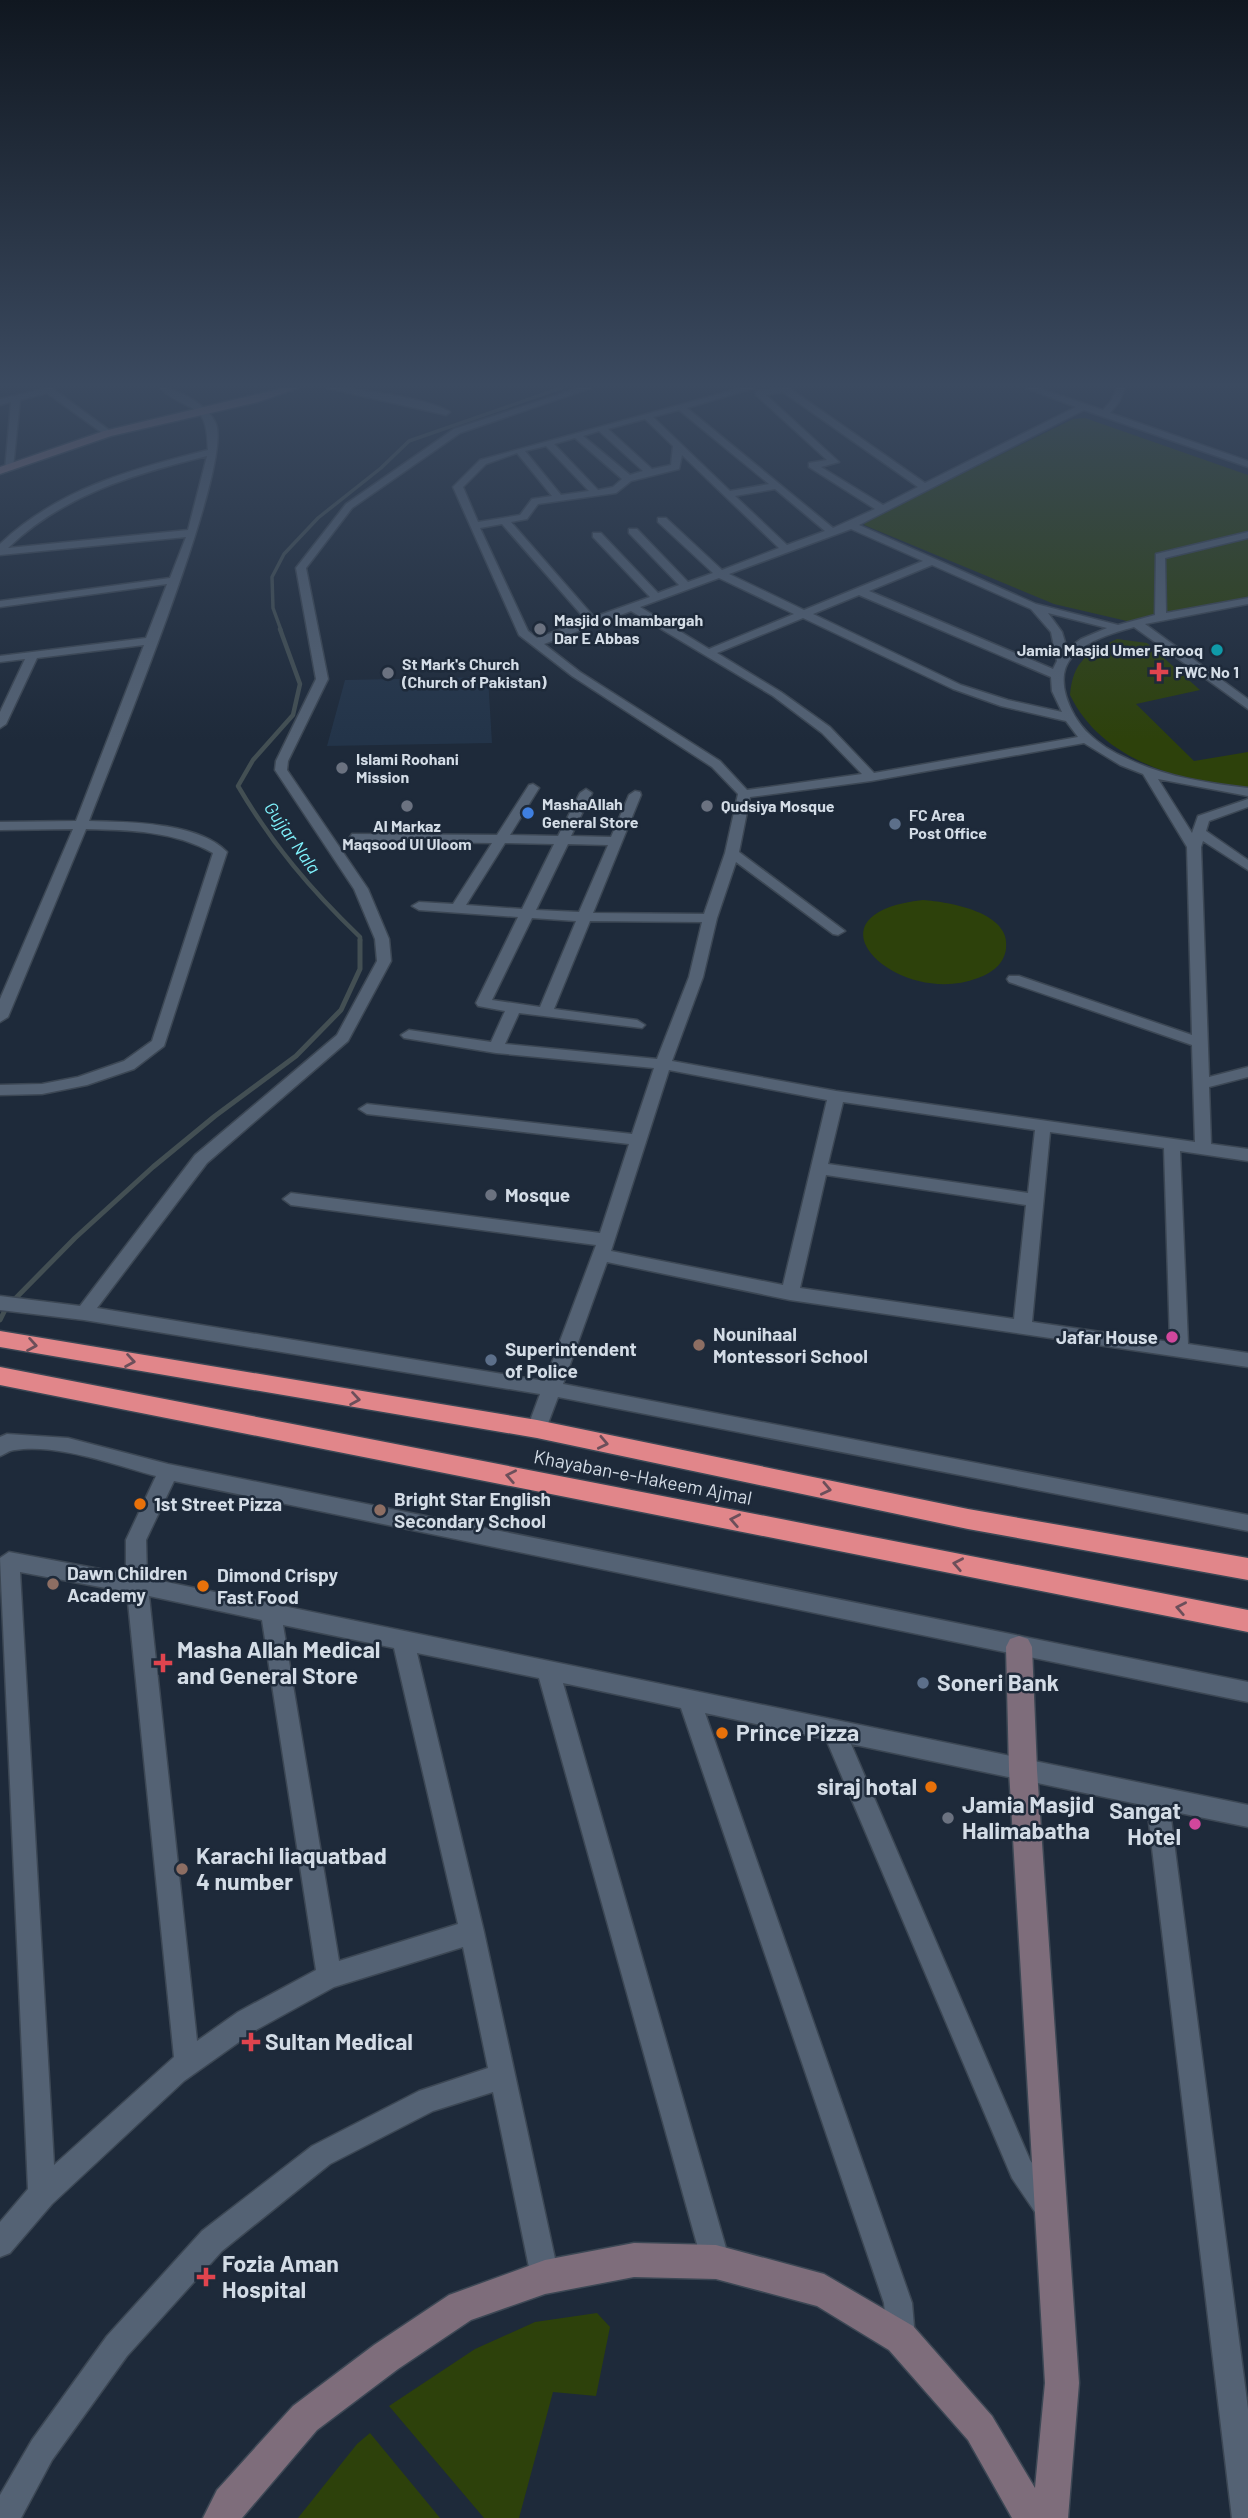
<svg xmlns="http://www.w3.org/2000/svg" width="1248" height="2518" viewBox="0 0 1248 2518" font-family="Barlow,sans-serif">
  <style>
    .built { fill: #233449 }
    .green { fill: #2d410b }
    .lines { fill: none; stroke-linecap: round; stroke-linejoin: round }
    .stream-far2 { stroke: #434f53; stroke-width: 3.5 }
    .stream-far1 { stroke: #434f53; stroke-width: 4.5 }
    .stream { stroke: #434f53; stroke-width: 5 }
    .street-casing { stroke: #3c4754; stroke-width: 3 }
    .secondary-casing { stroke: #3c4754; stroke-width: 3 }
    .highway-casing { stroke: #3c4754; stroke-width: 3 }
    .street { fill: #546274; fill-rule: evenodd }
    .secondary { fill: #7e6d7b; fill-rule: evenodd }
    .highway { fill: #e1868a; fill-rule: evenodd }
    .oneway { stroke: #6c4f5a }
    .worship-dot { fill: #6b7280; stroke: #1e2a3a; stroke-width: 2.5 }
    .culture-dot { fill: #0f9aa8; stroke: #1e2a3a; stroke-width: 2.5 }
    .health-dot { fill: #e0444e; stroke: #1e2a3a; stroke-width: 2.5 }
    .shop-dot { fill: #3f7fe0; stroke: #1e2a3a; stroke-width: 2.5 }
    .service-dot { fill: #5c6f8a; stroke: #1e2a3a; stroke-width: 2.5 }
    .hotel-dot { fill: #d1479c; stroke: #1e2a3a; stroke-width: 2.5 }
    .education-dot { fill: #8d6e63; stroke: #1e2a3a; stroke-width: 2.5 }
    .food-dot { fill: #e8710a; stroke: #1e2a3a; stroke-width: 2.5 }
    .labels { text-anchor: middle; stroke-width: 5; stroke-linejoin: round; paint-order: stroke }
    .far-poi-label { font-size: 16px; font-weight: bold; fill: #d3dce6; stroke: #1e2a3a; text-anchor: start }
    .far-water-label { font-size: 18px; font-style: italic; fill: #7ff2fc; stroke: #1e2a3a }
    .poi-label { font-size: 19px; font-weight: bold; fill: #d3dce6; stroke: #1e2a3a; text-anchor: start }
    .street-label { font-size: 19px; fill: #d3dce6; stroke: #1e2a3a }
    .near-poi-label { font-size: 23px; font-weight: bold; fill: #d3dce6; stroke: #1e2a3a; text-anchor: start }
  </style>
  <rect width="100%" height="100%" fill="#1e2a3a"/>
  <polygon class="built" points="488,677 492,743 327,746 345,680"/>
  <g class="green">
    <polygon points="1085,418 1248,475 1248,597 1131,622 1054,604 864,525 866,521 1073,419"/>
    <path d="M1117 639 1147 643 1200 690 1136 704 1194 761 1248 752V789C1180 781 1102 761 1070 695 1073 661 1087 653 1117 639Z"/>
    <path d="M923 900C949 902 1012 912 1006 949 1004 964 992 973 978 978 899 1009 796 914 923 900Z"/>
    <polygon points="597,2313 610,2327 596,2396 553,2392 519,2518 484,2518 389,2406 475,2349 535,2322"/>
    <polygon points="370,2433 440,2518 298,2518 357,2444"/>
  </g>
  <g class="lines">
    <polyline class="stream-far2" points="281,630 273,608 272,577 284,554 318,518 381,468 409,441 561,388"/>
    <path class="stream-far1" d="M280 629 300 684 293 715 253 760 238 786C272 844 311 890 360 937V941"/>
    <polyline class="stream" points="0,1320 6,1308 75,1238 153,1167 215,1116 296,1056 341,1010 360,969 360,940"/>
    <defs>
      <g id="street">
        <polygon points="48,388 52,388 113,433 105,435 47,393 20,400 13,468 5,470 11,402 0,405 0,399"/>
        <path d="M160 388C178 388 209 406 216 424 233 469 112 759 89 821 128 822 198 822 227 852L164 1046 134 1069 87 1085 42 1094 0 1095V1085L42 1084 78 1077 124 1061 152 1041 213 853C174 831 130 830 86 829L8 1017 0 1022V999L73 829 0 830V822L76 821 144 645 37 658 6 724 0 728V712L25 659 0 662V656L146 638 167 584 0 607V601L170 578 186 537 0 555V544C58 489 132 469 208 450 207 397 190 416 160 388ZM207 456 188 530 8 548C63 495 134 474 207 456Z"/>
        <path d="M327 388C356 388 427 398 450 412L446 415Z"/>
        <path d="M579 388H591L460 433 352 508 306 568 328 679 288 761 287 770 368 889 389 939 391 961 348 1041 207 1163 97 1308 545 1381 596 1245 291 1205 283 1199 291 1193 600 1233 629 1144 367 1114 359 1109 367 1104 632 1134 654 1068 496 1053 404 1038 401 1035 409 1030 491 1042 505 1011 478 1006 476 1003 518 917 419 910 412 906 419 902 453 904 492 843 357 841 350 837 352 834 497 835 529 785 533 784 539 788 510 835 558 836 580 793 586 789 592 793 571 836 611 837 629 795 635 791 640 792 641 795 593 913 704 914 725 853 738 794 712 767 572 676 519 635 453 487 480 460 741 388H754L687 408 833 528 875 509 809 467V463L827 460 756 395V391L789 388 925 483 1076 407 1026 388H1038L1103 410 1111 401 1117 388H1125L1119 402 1110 413 1248 461V467L1084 410 859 525 1036 604 1118 625 1155 615 1156 554 1248 532V538L1165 558 1166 613 1248 598V604L1145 624 1248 699V709L1134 627C1113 633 1087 640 1072 657 1053 678 1070 715 1088 733 1099 744 1114 753 1128 759 1166 777 1207 783 1248 788V796L1158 779 1192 833 1198 816 1248 799V807L1209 821 1206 831 1248 860V870L1203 841 1201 847 1209 1077 1248 1067V1077L1209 1087 1211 1144 1248 1149V1161L1180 1151 1188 1344 1248 1353V1367L790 1300 607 1262 563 1384 1248 1515V1531L558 1397 544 1434 537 1437 530 1434 527 1429 540 1394 84 1320 0 1310V1296L80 1306 195 1155 337 1035 377 961 375 939 354 889 275 770 276 761 316 679 296 568 346 504 454 429ZM783 392 918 487 883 505 821 467 839 462 766 395ZM679 410 769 484 730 491 653 417ZM645 419 673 446 671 465 652 469 608 429ZM599 431 643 471 630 475 583 436ZM575 438 622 479 613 487 598 490 554 444ZM546 446 589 491 561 495 525 451ZM517 453 552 496 532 499 520 515 478 522 463 487 486 464ZM682 455 779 548 722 570 666 518H658V522L713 573 688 582 637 529H629V533L679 585 658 593 601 533H593V537L650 597 594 617 511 522 527 519 538 504 616 493 631 481 679 469ZM775 489 825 531 787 545 735 496ZM502 524 586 620 537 638 528 631 480 528ZM851 529 923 561 804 610 729 574ZM932 565 1031 609 1051 632 1057 661 1053 669 869 591ZM719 578 794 614 709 649 640 607ZM859 595 1051 677 1052 691 1062 712 1008 700 961 685 813 614ZM631 611 773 696 822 733 862 774 747 790 720 761 580 672 544 644ZM1048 613 1107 628 1081 639 1067 649 1062 632ZM803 618 953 689 1001 706 1066 721 1078 737 874 773 830 727 781 692 717 653ZM1084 743 1120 765 1143 774 1187 847 1192 1035 1019 976H1009L1007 979 1009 982 1192 1045 1195 1142 836 1091 672 1061 703 977 717 918 736 862 833 934 838 935 845 931 739 852 750 797 871 781ZM505 843 554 844 522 909 466 905ZM568 844 608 845 579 912 536 910ZM532 918 576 921 540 1007 492 1000ZM590 921 702 922 689 977 657 1059 505 1044 519 1013 642 1028 645 1025 637 1020 554 1009ZM669 1070 827 1100 783 1285 611 1251ZM843 1102 1035 1130 1028 1193 828 1164ZM1050 1132 1164 1148 1170 1342 1032 1322ZM826 1175 1026 1205 1014 1319 800 1288Z"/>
        <path d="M7 1434 68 1438 168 1464 1248 1682V1702L174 1481 146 1540 147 1578 1248 1805V1827L1170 1811 1248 2409V2518H1232L1147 1806 851 1744 1030 2160 1061 2205 1057 2215 1047 2219 1037 2215 1012 2178 826 1739 705 1713 912 2303 915 2338 911 2348 901 2352 891 2348 887 2338 884 2303 681 1708 563 1683 730 2262 726 2272 716 2276 706 2272 702 2262 539 1678 417 1653 484 1932 559 2277 555 2287 545 2291 535 2287 531 2277 493 2092 433 2111 330 2164 222 2251 127 2356 52 2460 21 2518H0V2495L32 2440 107 2336 202 2231 312 2146 419 2091 488 2068 463 1947 334 1987 256 2030 184 2081 52 2204 10 2253 0 2257V2222L28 2189 0 1558 9 1552 126 1574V1540L156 1476C115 1465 57 1443 15 1450 10 1450 5 1454 0 1456V1437ZM20 1572 127 1592 174 2057 54 2165ZM149 1596 262 1620 316 1970 238 2012 197 2041ZM283 1625 394 1648 458 1924 339 1961Z"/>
      </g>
      <g id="secondary">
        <polygon points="283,388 298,388 258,402 111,436 0,474 0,467 104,431"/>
        <polygon points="1019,1636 1028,1639 1032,1647 1037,1770 1079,2383 1068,2518 1012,2518 968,2440 889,2350 817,2306 716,2279 634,2277 545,2294 471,2320 398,2369 317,2430 242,2518 203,2518 217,2490 293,2406 374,2345 449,2295 545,2260 634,2243 716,2245 824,2274 913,2326 992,2416 1035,2488 1045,2383 1009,1770 1006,1647 1010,1639"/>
      </g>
      <g id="highway">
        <polygon points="0,1331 537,1420 968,1509 1248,1558 1248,1580 968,1529 537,1438 0,1347"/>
        <polygon points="0,1367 1248,1610 1248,1632 0,1385"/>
      </g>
    </defs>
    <use href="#street" class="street-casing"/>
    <use href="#secondary" class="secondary-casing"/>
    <use href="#highway" class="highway-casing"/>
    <use href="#street" class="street"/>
    <use href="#secondary" class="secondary"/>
    <use href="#highway" class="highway"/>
  </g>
  <defs><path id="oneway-chevron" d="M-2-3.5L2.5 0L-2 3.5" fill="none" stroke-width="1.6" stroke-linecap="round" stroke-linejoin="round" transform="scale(1.75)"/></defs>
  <g class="oneway">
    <use href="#oneway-chevron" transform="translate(32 1345) rotate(10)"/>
    <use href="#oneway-chevron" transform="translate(130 1361) rotate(9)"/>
    <use href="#oneway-chevron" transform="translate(355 1399) rotate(9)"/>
    <use href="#oneway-chevron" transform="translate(603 1443) rotate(12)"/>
    <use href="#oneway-chevron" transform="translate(511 1476) rotate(-169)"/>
    <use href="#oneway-chevron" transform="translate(826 1489) rotate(12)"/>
    <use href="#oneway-chevron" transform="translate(735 1520) rotate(-169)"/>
    <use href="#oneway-chevron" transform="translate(958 1564) rotate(-169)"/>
    <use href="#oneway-chevron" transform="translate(1181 1608) rotate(-169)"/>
  </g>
  <linearGradient id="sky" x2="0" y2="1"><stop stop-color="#101720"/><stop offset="0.52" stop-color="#3b4a60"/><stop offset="1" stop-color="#3b4a60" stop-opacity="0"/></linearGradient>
  <rect width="1248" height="740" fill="url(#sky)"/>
  <g class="worship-dot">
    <circle cx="540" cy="629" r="7"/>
    <circle cx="388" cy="673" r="7"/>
    <circle cx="342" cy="768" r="7"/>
    <circle cx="407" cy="806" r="7"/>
    <circle cx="707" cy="806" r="7"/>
    <circle cx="491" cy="1195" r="7"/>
    <circle cx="948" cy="1818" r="7"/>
  </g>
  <circle class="culture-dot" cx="1217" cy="650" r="7"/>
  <g class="health-dot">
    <path d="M1155.5 661.5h7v7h7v7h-7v7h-7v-7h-7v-7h7z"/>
    <path d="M159.5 1652.5h7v7h7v7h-7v7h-7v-7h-7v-7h7z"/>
    <path d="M247.5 2031.5h7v7h7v7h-7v7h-7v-7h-7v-7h7z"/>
    <path d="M202.5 2266.5h7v7h7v7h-7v7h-7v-7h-7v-7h7z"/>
  </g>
  <circle class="shop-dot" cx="528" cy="813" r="7"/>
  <g class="service-dot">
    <circle cx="895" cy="824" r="7"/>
    <circle cx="491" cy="1360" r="7"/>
    <circle cx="923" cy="1683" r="7"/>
  </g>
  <g class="hotel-dot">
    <circle cx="1172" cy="1337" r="7"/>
    <circle cx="1195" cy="1824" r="7"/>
  </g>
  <g class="education-dot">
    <circle cx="699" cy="1345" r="7"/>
    <circle cx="380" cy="1510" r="7"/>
    <circle cx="53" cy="1584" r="7"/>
    <circle cx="182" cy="1869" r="7"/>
  </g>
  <g class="food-dot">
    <circle cx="140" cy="1504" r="7"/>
    <circle cx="203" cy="1586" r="7"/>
    <circle cx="722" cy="1733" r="7"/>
    <circle cx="931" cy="1787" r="7"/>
  </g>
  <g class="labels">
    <g class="far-poi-label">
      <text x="554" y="626">Masjid o Imambargah<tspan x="554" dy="18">Dar E Abbas</tspan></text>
      <text x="1203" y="656" text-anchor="end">Jamia Masjid Umer Farooq</text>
      <text x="402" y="670">St Mark's Church<tspan x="402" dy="18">(Church of Pakistan)</tspan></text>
      <text x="1175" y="678">FWC No 1</text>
      <text x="356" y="765">Islami Roohani<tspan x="356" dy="18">Mission</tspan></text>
      <text x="542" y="810">MashaAllah<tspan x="542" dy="18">General Store</tspan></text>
      <text x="721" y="812">Qudsiya Mosque</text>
      <text x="909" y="821">FC Area<tspan x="909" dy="18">Post Office</tspan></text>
      <text x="407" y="832" text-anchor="middle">Al Markaz<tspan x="407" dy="18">Maqsood Ul Uloom</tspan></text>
    </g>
    <g class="far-water-label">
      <text transform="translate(292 838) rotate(55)" y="6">Gujjar Nala</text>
    </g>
    <g class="poi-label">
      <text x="505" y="1202">Mosque</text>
      <text x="713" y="1341">Nounihaal<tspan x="713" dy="22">Montessori School</tspan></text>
      <text x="1158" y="1344" text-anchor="end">Jafar House</text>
      <text x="505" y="1356">Superintendent<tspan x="505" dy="22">of Police</tspan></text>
      <text x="394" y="1506">Bright Star English<tspan x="394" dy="22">Secondary School</tspan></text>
      <text x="154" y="1511">1st Street Pizza</text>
      <text x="67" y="1580">Dawn Children<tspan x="67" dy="22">Academy</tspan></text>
      <text x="217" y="1582">Dimond Crispy<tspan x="217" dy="22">Fast Food</tspan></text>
    </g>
    <g class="street-label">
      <text transform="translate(643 1477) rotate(11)" y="7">Khayaban-e-Hakeem Ajmal</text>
    </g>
    <g class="near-poi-label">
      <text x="177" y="1658">Masha Allah Medical<tspan x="177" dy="26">and General Store</tspan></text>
      <text x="937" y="1691">Soneri Bank</text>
      <text x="736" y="1741">Prince Pizza</text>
      <text x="917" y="1795" text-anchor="end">siraj hotal</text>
      <text x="962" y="1813">Jamia Masjid<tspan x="962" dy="26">Halimabatha</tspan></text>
      <text x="1181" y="1819" text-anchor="end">Sangat<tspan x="1181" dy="26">Hotel</tspan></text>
      <text x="196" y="1864">Karachi liaquatbad<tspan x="196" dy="26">4 number</tspan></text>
      <text x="265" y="2050">Sultan Medical</text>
      <text x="222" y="2272">Fozia Aman<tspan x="222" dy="26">Hospital</tspan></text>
    </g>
  </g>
</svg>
